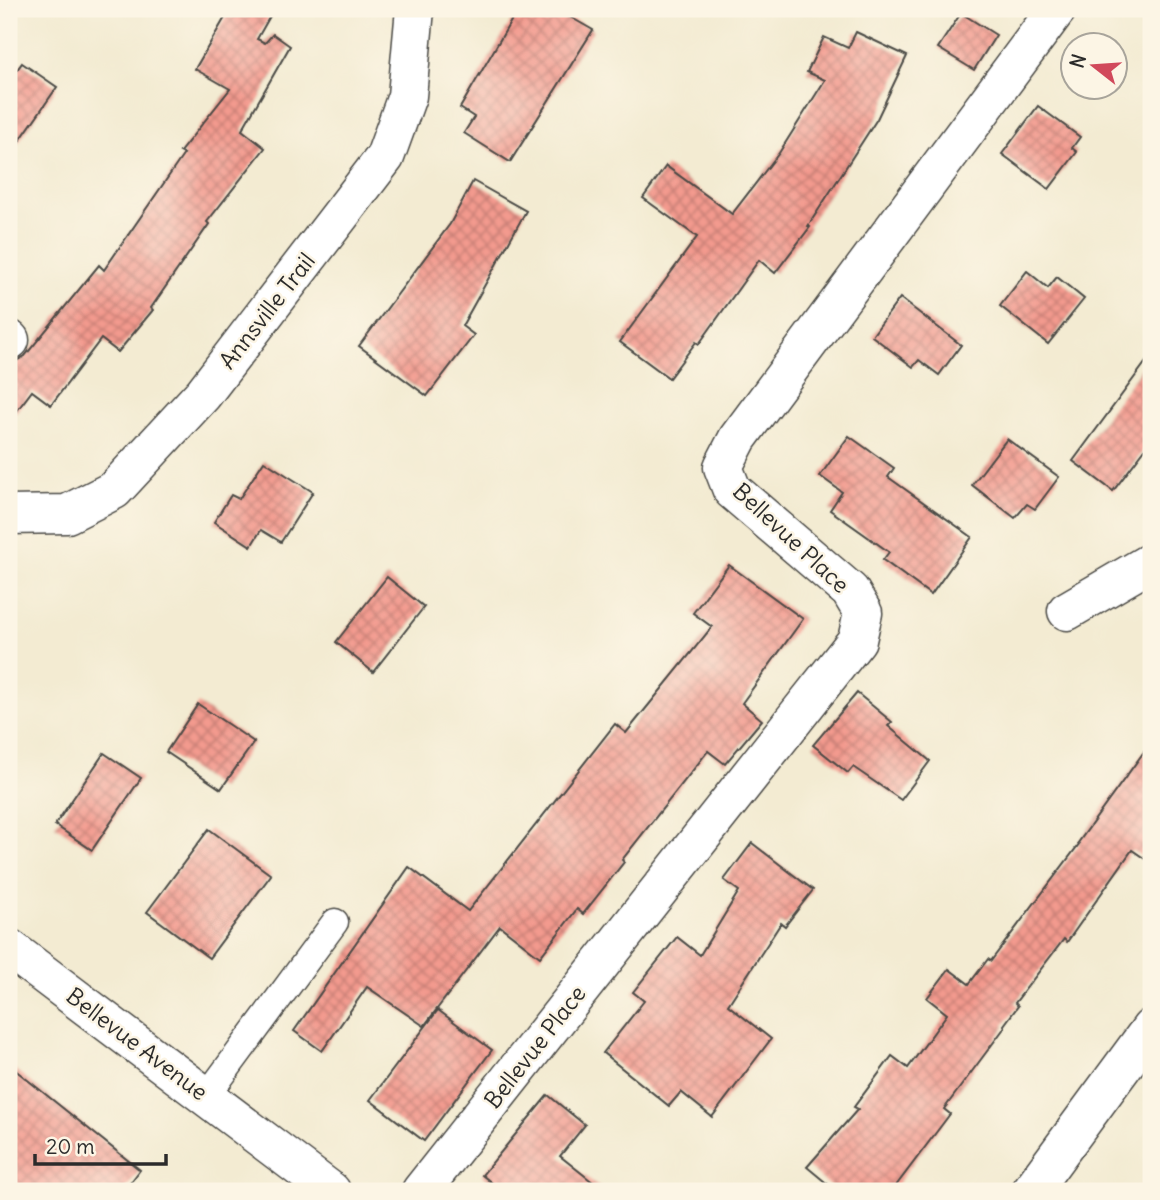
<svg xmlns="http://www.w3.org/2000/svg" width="1160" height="1200" viewBox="0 0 1160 1200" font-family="Delius,sans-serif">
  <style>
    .building { fill: url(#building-cross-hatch) }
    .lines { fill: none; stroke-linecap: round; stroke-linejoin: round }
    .lane-casing { stroke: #494844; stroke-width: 29 }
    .street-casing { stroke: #494844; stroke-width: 41 }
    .secondary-casing { stroke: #494844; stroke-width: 41 }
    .lane { stroke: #fff; stroke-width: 26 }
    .street { stroke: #fff; stroke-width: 38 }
    .secondary { stroke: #fff; stroke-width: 38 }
    .labels { text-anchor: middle; stroke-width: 5; stroke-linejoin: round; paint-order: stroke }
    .street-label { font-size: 23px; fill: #2b2b2b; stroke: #fcf5e5 }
  </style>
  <defs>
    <pattern id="building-cross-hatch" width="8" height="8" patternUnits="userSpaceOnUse" patternTransform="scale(1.75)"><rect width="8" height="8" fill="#f39a8e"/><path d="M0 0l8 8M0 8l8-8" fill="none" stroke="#c57e74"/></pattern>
  </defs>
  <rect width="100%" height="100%" fill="#fcf5e5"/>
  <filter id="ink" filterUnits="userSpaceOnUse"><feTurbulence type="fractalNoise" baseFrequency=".0143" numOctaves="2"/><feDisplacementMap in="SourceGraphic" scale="14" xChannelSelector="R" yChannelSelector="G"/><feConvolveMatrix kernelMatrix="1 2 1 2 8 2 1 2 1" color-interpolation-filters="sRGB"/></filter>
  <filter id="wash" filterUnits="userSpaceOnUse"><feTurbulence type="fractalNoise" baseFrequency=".00686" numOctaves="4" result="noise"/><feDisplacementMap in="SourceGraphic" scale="28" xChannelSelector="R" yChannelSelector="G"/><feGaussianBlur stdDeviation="1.57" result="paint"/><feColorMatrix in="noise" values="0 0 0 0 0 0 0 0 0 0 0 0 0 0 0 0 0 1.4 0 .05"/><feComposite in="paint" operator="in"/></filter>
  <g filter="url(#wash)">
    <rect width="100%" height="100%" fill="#f3ebd2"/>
    <g id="blocks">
      <g class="building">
        <polygon points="230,9 274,9 257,39 265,43 273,34 290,46 242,130 265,148 207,222 209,224 151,308 153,310 118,352 101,339 51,405 32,391 9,421 9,361 16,361 25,356 99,265 104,270 184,154 180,152 230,89 195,69"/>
        <polygon points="518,9 556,9 593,30 510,162 464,133 474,117 460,108"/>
        <polygon points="961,13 996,35 974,70 938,48"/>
        <polygon points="856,32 907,56 877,119 808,226 810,227 775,273 759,260 699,344 696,342 669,378 620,342 697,237 643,198 666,166 732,214 779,153 825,80 807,72 824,37 848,48"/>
        <polygon points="22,63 57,87 9,156 9,81"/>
        <polygon points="1038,106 1080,137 1072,148 1077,152 1049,189 1002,154"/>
        <polygon points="473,181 526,211 462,326 474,335 427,396 359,346 450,224"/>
        <polygon points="1027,271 1048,288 1057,277 1084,299 1048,344 1000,306"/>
        <polygon points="900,298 961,345 939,375 919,360 913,367 872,336"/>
        <polygon points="1151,355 1151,441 1113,491 1073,461"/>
        <polygon points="849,436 894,468 888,477 972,537 931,595 883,560 889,552 830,510 842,492 820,476"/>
        <polygon points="1007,439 1059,477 1035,509 1027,504 1015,518 972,485"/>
        <polygon points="264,461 313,492 281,542 261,530 251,546 214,522 231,495 239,499"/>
        <polygon points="729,565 803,619 742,703 762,720 725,764 708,751 622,860 624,862 583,914 577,909 540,957 500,926 424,1026 367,987 322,1051 294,1031 409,867 468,911 615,724 626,733 712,627 693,613"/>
        <polygon points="387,577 424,607 373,672 336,642"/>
        <polygon points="857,693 892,722 888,726 930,761 901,800 853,767 848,773 813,745"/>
        <polygon points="198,704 254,742 221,789 166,752"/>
        <polygon points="1151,742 1151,863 1132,850 1067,942 1064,939 1015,1003 1018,1006 1004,1025 1005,1027 944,1109 950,1114 892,1191 836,1191 807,1167 858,1109 854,1107 892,1056 908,1068 947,1014 927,998 949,969 969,984 988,959 991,961 1079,844 1078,843"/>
        <polygon points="104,753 141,778 92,850 55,825"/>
        <polygon points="209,829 271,875 209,958 147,912"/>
        <polygon points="752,843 813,890 785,926 781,923 728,1005 771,1039 712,1117 681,1092 669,1106 603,1053 644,1001 633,992 677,937 700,955 739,891 724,880"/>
        <polygon points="438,1010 492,1050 424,1141 370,1100"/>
        <polygon points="9,1065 140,1170 124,1191 24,1191 9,1178"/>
        <polygon points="548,1095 585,1125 560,1156 604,1191 502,1191 482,1175"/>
      </g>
    </g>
  </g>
  <g filter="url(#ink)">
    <use href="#blocks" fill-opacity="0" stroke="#494844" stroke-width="2"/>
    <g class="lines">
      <defs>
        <polyline id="lane" points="206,1097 335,922"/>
        <g id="street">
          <polyline points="9,339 10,340"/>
          <polyline points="9,515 67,514 114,490 203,394 385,157 407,96 415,9"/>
          <polyline points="1067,611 1151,562"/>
          <polyline points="9,948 331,1191"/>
          <polyline points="421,1191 857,640 863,613 850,591 732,490 723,467 738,438 1057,9"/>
        </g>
        <polyline id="secondary" points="1031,1191 1151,1028"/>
      </defs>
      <use href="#lane" class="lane-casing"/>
      <use href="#street" class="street-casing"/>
      <use href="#secondary" class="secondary-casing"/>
      <use href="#lane" class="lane"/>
      <use href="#street" class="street"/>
      <use href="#secondary" class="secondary"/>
    </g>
  </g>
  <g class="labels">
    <g class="street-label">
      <text transform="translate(267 311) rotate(-52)" y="8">Annsville Trail</text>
      <text transform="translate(791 538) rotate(43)" y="8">Bellevue Place</text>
      <text transform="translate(137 1044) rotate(37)" y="8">Bellevue Avenue</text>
      <text transform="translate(535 1047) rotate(-52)" y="8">Bellevue Place</text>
    </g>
  </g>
  <rect width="1160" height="1200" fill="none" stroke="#fcf5e5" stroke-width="35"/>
  <g transform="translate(1094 66) rotate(287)"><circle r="33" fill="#fcf5e5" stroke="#a8a49b" stroke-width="2"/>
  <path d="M0-5L12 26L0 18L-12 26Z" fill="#d1495b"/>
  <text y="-10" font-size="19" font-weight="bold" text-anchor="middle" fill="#2b2b2b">N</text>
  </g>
  <path d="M35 1154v10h131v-10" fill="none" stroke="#2b2b2b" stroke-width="3.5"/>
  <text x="46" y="1154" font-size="21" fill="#2b2b2b" stroke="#fcf5e5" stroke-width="5" paint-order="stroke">20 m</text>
</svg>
